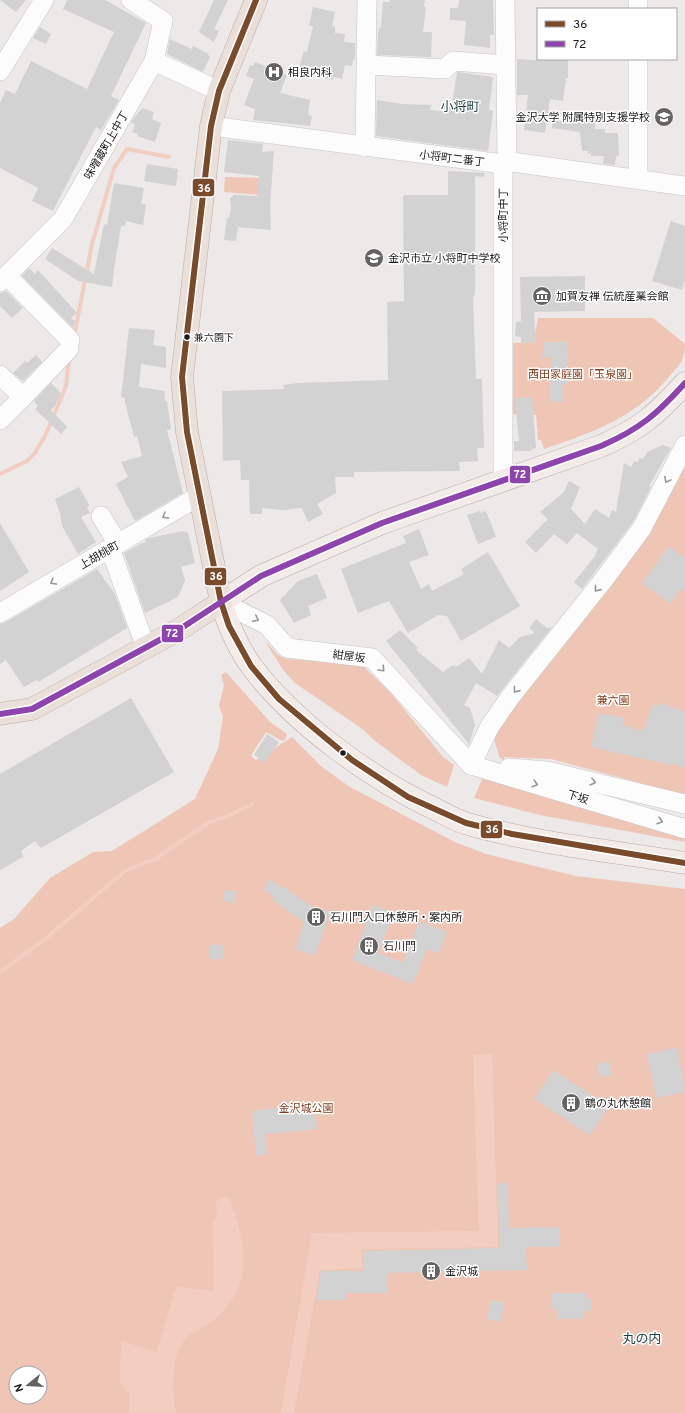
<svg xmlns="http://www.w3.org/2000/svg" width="685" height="1413" viewBox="0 0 685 1413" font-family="Overpass,'Noto Sans JP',sans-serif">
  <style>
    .green { fill: #efc6b5; fill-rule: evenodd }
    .water { fill: #f3cec0 }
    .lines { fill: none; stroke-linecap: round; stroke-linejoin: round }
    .stream { stroke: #f3cec0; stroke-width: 4 }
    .building { fill: #d2d2d2 }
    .minor-casing { stroke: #c7c4c4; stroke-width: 20 }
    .major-casing { stroke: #b9aba6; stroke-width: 23 }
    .highway-casing { stroke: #b9aba6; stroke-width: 23 }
    .minor { stroke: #fcfcfc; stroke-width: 19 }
    .major { stroke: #f2ebe8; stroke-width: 22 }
    .highway { stroke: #ebdfda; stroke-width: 22 }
    .bus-1-casing { stroke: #fff; stroke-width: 9 }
    .bus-2-casing { stroke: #fff; stroke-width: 9 }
    .bus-1 { stroke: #7a4b2a; stroke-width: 6 }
    .bus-2 { stroke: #8e44ad; stroke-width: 6 }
    .oneway { stroke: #989796 }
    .bus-dot { fill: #1d1b1a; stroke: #fff; stroke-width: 1.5 }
    .labels { text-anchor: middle; stroke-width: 3; stroke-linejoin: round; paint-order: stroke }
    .bus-label { font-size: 10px; fill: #1d1b1a; stroke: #fff; text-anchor: start }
    .poi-label { font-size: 11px; fill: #1d1b1a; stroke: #fff; text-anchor: start }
    .street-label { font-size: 11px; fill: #1d1b1a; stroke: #fff }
    .park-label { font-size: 11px; fill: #833a19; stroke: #fff }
    .quarter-label { font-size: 13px; fill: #1c3f3f; stroke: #fff }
    .line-badge { stroke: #fff; stroke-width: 1.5 }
    .badge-label { font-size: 11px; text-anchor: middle; font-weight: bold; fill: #fff }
  </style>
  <rect width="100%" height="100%" fill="#ece9e8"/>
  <g class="green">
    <polygon points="225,177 262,178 261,195 224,192"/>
    <path d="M538 318H653L685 344C685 362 679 365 668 378 633 419 593 432 544 449L541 440H538L536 415 511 414 512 343 536 342 535 333Z"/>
    <polygon points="685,459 685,795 551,759 504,757 504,760 500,758 495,743 495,735 513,708 600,597"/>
    <polygon points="266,643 267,643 278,655 286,659 361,664 390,692 443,757 454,765 447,787 421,775 375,741 364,730 295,683 284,671"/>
    <path d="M226 672 270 722 287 734 285 740 282 741 266 732 252 754V757L256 760 292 737 322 767 350 787 455 842 486 854 576 876 685 889V1413H0V928L14 919 50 878 93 852 112 851 195 799 218 749 223 717 219 706 224 685 221 675ZM16 1373H40V1397H16Z"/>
    <polygon points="483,777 685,833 685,842 540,815 474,798"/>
  </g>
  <g class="water">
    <polygon points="492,1054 498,1247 362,1249 362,1268 320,1270 294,1413 281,1413 312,1233 479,1231 473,1055"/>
    <path d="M225 1196 230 1199C245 1244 256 1283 215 1319 206 1327 190 1332 183 1342 171 1358 172 1395 176 1413H129V1394L120 1381 121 1341 157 1352 176 1287 214 1291 213 1220 217 1219 216 1202Z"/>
  </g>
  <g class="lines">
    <g class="stream">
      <polyline points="74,337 92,244 114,168 127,149 169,157"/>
      <polyline points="0,474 27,461 35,453 46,434 66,386 69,359"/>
      <polyline points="0,972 44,940 125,871 155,859 208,823 228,816 252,804"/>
    </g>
  </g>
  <g class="building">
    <polygon points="0,0 26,0 16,12"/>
    <polygon points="67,0 105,0 146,23 111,96 119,100 101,130 96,127 53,211 32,201 38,188 0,168 0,103 6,90 15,94 31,61 87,89 114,32 63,9"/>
    <polygon points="214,0 228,0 214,29 219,31 214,42 199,32"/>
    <polygon points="390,0 425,0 424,7 426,7 423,32 432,32 431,57 377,55 378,36 379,27 381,28 383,2 390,2"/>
    <polygon points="459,0 493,0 494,35 490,35 490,48 464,45 466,21 450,20 450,8 458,8"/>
    <polygon points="313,7 335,12 332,26 335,27 335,33 345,34 344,42 355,43 355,60 353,59 352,66 345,65 342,79 333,77 333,80 298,72 304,51 307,52 313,26 309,26"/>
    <polygon points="40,27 51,34 46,44 33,38"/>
    <polygon points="170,39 192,49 193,46 209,54 208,56 210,57 203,72 167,54"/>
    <polygon points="517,59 545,61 545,59 568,59 568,78 566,78 563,101 550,99 545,133 524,130 528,95 517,95"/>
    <polygon points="255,62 287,75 280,93 310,100 308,115 312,116 310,126 253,120 255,109 244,105 254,79 246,76 250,65 253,66"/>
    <polygon points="457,72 493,77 489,110 493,111 488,151 376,136 377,100 402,104 431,105 430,110 443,111 444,104 452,105"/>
    <polygon points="142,108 154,112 152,119 161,123 155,142 137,136 138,134 132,132 135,125 131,122"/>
    <polygon points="552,121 595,121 595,129 605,129 605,133 618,133 619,156 616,156 615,165 603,164 604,156 591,156 591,153 588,154 588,151 582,151 580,132 552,128"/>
    <polygon points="228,140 263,144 262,152 274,151 270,205 271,230 238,227 236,241 224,240 227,218 229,218 231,209 230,198 233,197 233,195 257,196 259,176 224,172"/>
    <polygon points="147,164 178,169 176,186 144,181"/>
    <polygon points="448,171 485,173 484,177 475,176 475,294 473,297 476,379 482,379 484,448 477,448 478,461 459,462 460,471 354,472 354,477 335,477 336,493 317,504 323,514 308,522 302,508 284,510 262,508 262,514 250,514 249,480 241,480 240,460 223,461 222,391 284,389 283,385 298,383 388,380 387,302 404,301 403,197 405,195 448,195"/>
    <polygon points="114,183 144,188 141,204 146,204 143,225 126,221 125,226 121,226 114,269 112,287 78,281 45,259 52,248 94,274 104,224 107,225"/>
    <polygon points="671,221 685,226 685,280 682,290 652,281"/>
    <polygon points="29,268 35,274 38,270 77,313 71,318 75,321 73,328 22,276"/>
    <polygon points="585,276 585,311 534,312 536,342 521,343 521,337 515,336 516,322 521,321 520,277"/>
    <polygon points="6,291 23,308 12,318 0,306 0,293"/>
    <polygon points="129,328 155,330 153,345 166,347 166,368 141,364 139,387 165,391 165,401 167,401 171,429 167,430 183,493 135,521 116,484 128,477 121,462 142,456 137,436 134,437 124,398 121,397"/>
    <polygon points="544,342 567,342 568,384 564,384 564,402 550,401 551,357 542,358"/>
    <polygon points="36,355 42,362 23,381 13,373 25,361 27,363"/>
    <polygon points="51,383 61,393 55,406 51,410 67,427 61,434 35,409 38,406 34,401"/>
    <polygon points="532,397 536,448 532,449 531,451 514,451 514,441 519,441 515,398"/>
    <polygon points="663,445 671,448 649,486 651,487 633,522 582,589 574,582 596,555 595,554 598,549 577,533 567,544 554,534 536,553 525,542 548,519 540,512 564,492 569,481 580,487 571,509 585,524 595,509 609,518 612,510 616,512 624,463 631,467 634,461 638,462 639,458 643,459 647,452"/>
    <polygon points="79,487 89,505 87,507 90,513 81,517 96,542 78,554 62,526 60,513 55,499"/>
    <polygon points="480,511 480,513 486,511 496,537 478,544 467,515"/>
    <polygon points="0,523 29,572 0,591"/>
    <polygon points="419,529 429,555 409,562 421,589 429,584 432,591 464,574 461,569 488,552 520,606 461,641 447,616 438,615 408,633 389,601 358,613 341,569 406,543 403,536"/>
    <polygon points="183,531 188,533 190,540 195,563 181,567 185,580 178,597 145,613 124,553 140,544 146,542 145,540 149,538"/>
    <polygon points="669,546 685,559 685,590 681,589 670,604 642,583"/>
    <polygon points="97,569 115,594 127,628 38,682 37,680 24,687 6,660 0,664 0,624 6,622"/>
    <polygon points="317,574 327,598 308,606 311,615 294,623 280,600 298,581"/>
    <polygon points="536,619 547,628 552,627 497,696 476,683 464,705 470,708 475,725 469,744 386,641 400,630 418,648 416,650 443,672 453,665 456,667 469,658 482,674 499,640 509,648 520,637 535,633 529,628"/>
    <polygon points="131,698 174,772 41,848 35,841 21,851 23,857 0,870 0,774"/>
    <polygon points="661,703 685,712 685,768 672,763 671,765 591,747 599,713 624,718 622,725 643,731 653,704 659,706"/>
    <polygon points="267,734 279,742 265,763 254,755"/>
    <polygon points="270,879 283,889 284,887 308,904 330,912 315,956 295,949 304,922 272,900 274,897 263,889"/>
    <polygon points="225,889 237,892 233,903 222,900"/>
    <polygon points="373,905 394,913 378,953 403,963 419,921 447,932 439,953 427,949 413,984 352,960"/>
    <rect x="210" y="945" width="13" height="14"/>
    <polygon points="677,1048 685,1092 656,1098 647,1054"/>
    <polygon points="610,1062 611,1076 599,1077 598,1063"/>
    <polygon points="553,1070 609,1106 590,1135 534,1099"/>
    <polygon points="315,1104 317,1129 265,1134 267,1154 256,1156 252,1111"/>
    <polygon points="498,1183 508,1183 509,1228 560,1227 560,1247 526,1247 527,1270 387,1273 388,1293 347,1293 346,1300 316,1300 321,1271 363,1271 363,1251 499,1248"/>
    <polygon points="551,1293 587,1293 586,1298 591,1299 591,1311 583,1311 583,1319 557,1319 557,1309 551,1309"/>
    <polygon points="491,1300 504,1303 500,1322 487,1319"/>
  </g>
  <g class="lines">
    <defs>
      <g id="minor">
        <polyline points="638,0 638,9"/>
        <polyline points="638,59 638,178"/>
        <polyline points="154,61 219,91"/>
        <polyline points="367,65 445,69 453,61 506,65"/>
        <polyline points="0,71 44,0"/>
        <polyline points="211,126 503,164 512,162 685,186"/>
        <polyline points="365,147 367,0"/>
        <polyline points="7,276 70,340"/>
        <polyline points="0,282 63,219 154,61 163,21 131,0"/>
        <polyline points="0,375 23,397 0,420"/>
        <polyline points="23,397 69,349"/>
        <polyline points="503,479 503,164 507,156 505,0"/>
        <polyline points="101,516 118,544"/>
        <polyline points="110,548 146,648"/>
        <polyline points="221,602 267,625 287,648 372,658 471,765"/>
        <polyline points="0,613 199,496"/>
        <polyline points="471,765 490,726 511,696 605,578 642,528 685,445"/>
        <polyline points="471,765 685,829"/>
        <polyline points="509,768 547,771 685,804"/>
      </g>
      <path id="major" d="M685 383C657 414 640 429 601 446L382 523 261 576 221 602C228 624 238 648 252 667 295 724 373 780 437 810 447 815 457 821 468 824 538 844 613 851 685 863"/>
      <polyline id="highway" points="0,714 32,709 180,629 221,602 187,432 182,377 211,126 219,91 256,0"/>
    </defs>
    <use href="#minor" class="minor-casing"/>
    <use href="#major" class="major-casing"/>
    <use href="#highway" class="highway-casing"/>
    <use href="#minor" class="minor"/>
    <use href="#major" class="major"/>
    <use href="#highway" class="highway"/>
    <defs>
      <polyline id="bus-1" points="256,0 219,91 211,126 182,377 187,432 221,602 229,626 251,666 279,699 352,760 408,797 466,823 512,834 685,863"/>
      <path id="bus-2" d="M0 714 32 709 180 629 261 576 382 523 601 446C640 429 657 414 685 383"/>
    </defs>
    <use href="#bus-1" class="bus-1-casing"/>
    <use href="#bus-2" class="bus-2-casing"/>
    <use href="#bus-1" class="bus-1"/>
    <use href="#bus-2" class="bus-2"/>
  </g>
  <defs><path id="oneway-chevron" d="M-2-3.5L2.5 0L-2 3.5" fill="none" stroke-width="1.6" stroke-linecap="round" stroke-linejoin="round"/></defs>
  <g class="oneway">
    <use href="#oneway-chevron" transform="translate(667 480) rotate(118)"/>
    <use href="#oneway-chevron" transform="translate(165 516) rotate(150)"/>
    <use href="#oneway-chevron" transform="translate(53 582) rotate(150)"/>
    <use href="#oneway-chevron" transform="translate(597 589) rotate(129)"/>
    <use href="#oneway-chevron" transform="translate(256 619) rotate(27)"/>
    <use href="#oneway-chevron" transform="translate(382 669) rotate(47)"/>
    <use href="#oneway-chevron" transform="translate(516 690) rotate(129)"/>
    <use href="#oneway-chevron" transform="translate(593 782) rotate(14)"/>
    <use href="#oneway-chevron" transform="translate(535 784) rotate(17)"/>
    <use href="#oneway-chevron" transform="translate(660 821) rotate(17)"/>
  </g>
  <defs>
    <symbol id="hospital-disc" viewBox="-11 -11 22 22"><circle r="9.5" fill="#656362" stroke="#fff"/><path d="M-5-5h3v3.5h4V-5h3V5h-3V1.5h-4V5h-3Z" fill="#fff"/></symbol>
    <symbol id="school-disc" viewBox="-11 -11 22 22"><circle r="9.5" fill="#656362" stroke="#fff"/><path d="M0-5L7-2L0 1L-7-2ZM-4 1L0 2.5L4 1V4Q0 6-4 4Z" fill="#fff"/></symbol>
    <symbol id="museum-disc" viewBox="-11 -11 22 22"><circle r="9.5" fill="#656362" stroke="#fff"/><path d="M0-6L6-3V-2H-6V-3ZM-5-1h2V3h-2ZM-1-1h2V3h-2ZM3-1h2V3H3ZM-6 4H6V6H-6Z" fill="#fff"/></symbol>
    <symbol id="building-disc" viewBox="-11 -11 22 22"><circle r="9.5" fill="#656362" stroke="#fff"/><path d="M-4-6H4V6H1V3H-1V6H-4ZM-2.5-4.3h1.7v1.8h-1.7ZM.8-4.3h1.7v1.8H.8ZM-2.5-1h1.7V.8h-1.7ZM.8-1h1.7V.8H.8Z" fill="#fff"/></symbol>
  </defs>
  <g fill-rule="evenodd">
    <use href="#hospital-disc" x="263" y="61" width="22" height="22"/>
    <use href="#school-disc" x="653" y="106" width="22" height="22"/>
    <use href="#school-disc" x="363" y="247" width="22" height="22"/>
    <use href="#museum-disc" x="531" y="285" width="22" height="22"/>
    <use href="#building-disc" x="305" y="906" width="22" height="22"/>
    <use href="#building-disc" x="358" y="935" width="22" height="22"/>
    <use href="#building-disc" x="560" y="1092" width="22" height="22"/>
    <use href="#building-disc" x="420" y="1260" width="22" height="22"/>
  </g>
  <g class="bus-dot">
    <circle cx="187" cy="337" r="3.5"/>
    <circle cx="343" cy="753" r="3.5"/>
  </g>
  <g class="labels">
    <g class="bus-label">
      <text x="194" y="341">兼六園下</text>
    </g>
    <g class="poi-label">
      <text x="288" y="76">相良内科</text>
      <text x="650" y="121" text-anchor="end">金沢大学 附属特別支援学校</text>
      <text x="388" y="262">金沢市立 小将町中学校</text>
      <text x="556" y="300">加賀友禅 伝統産業会館</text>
      <text x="330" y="921">石川門入口休憩所・案内所</text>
      <text x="383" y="950">石川門</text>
      <text x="585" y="1107">鶴の丸休憩館</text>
      <text x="445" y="1275">金沢城</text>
    </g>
    <g class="street-label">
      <text transform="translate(106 145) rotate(-60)" y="4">味噌蔵町上中丁</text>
      <text transform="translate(452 158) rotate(7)" y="4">小将町二番丁</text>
      <text transform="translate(503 215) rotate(-90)" y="4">小将町中丁</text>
      <text transform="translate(99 555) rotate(-30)" y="4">上胡桃町</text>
      <text transform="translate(349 656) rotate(7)" y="4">紺屋坂</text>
      <text transform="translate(578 797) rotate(17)" y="4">下坂</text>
    </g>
    <g class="park-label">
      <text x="583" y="378">西田家庭園「玉泉園」</text>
      <text x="613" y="704">兼六園</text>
      <text x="306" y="1112">金沢城公園</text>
    </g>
    <g class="quarter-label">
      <text x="460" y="111">小将町</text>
      <text x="642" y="1343">丸の内</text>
    </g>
  </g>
  <g class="line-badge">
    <rect x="192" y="178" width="23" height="19" rx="4" fill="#7a4b2a"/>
    <rect x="509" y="465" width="22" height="19" rx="4" fill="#8e44ad"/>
    <rect x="204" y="567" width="23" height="19" rx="4" fill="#7a4b2a"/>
    <rect x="161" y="624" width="23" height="19" rx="4" fill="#8e44ad"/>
    <rect x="480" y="820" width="23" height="19" rx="4" fill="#7a4b2a"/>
  </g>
  <g class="badge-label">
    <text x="204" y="192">36</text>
    <text x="520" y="478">72</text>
    <text x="216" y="580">36</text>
    <text x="172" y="637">72</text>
    <text x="492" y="833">36</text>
  </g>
  <rect x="537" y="8" width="140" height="52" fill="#ffffff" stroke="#a5a4a3"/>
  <rect x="545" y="21" width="20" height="6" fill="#7a4b2a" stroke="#a5a4a3"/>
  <text x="573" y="28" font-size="12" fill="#1d1b1a">36</text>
  <rect x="545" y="41" width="20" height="6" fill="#8e44ad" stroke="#a5a4a3"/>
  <text x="573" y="48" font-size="12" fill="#1d1b1a">72</text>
  <g transform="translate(28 1385) rotate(252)"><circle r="19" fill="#ffffff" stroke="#a5a4a3"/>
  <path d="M0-3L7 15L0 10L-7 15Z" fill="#656362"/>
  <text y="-6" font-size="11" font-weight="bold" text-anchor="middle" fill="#1d1b1a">N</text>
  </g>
</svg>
